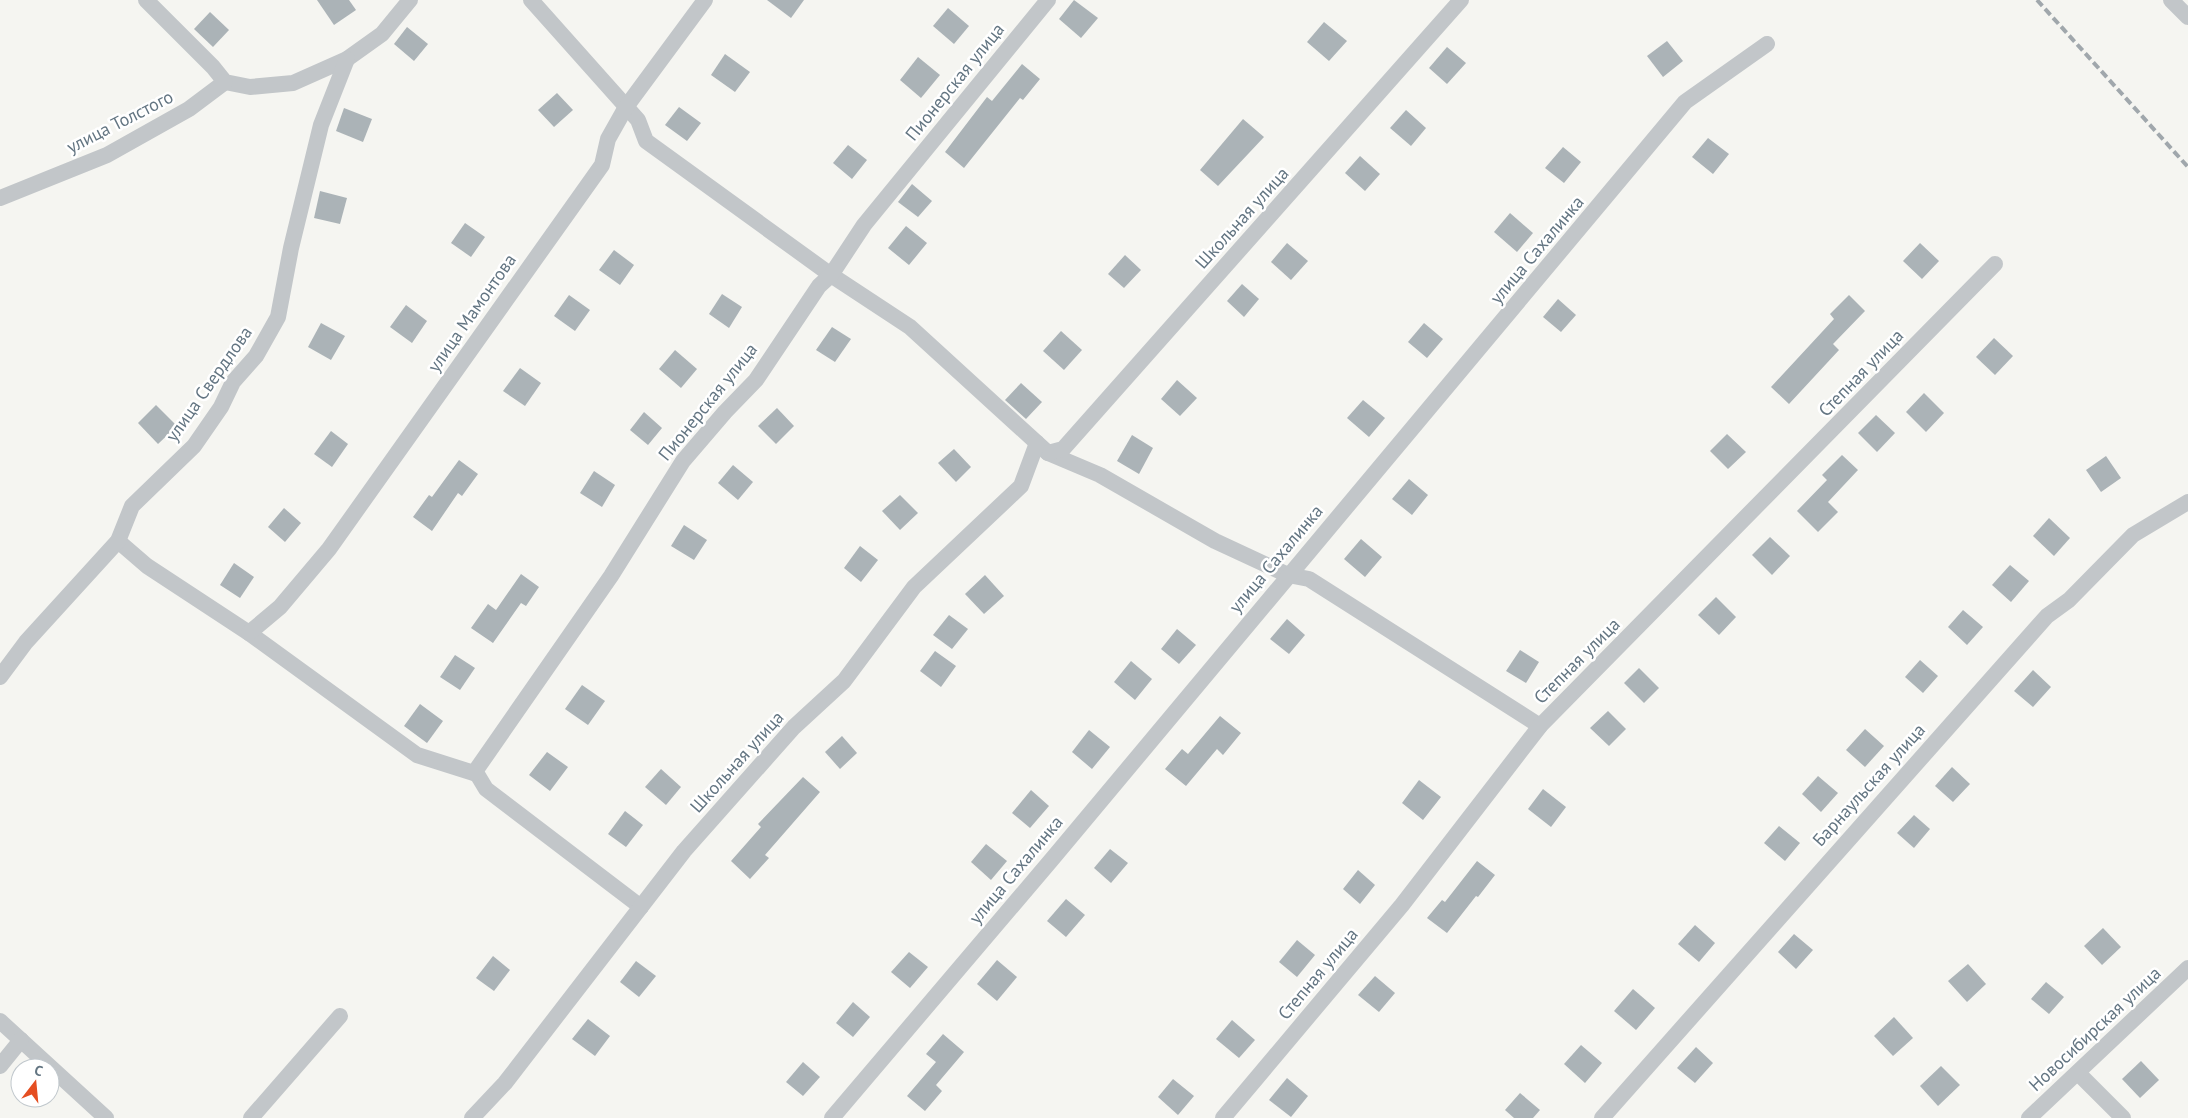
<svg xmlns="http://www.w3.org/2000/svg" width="2188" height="1118" viewBox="0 0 2188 1118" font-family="'PT Sans',sans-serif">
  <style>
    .building { fill: #abb3b7 }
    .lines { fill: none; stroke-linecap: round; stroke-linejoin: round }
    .street { stroke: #c2c6c9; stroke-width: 16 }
    .rail { stroke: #a0a7ac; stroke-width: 4; stroke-dasharray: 8 4; stroke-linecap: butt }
    .labels { text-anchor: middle; stroke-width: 5; stroke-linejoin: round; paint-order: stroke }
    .street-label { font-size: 18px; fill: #637582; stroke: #fff }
  </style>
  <rect width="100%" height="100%" fill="#f5f5f1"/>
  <g class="building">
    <polygon points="317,0 349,0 356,10 334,25"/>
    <polygon points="767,0 804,0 791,18"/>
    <polygon points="1074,0 1098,18 1081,38 1059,19"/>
    <polygon points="948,8 969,26 954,44 933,26"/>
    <polygon points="210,12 229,30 213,47 194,29"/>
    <polygon points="1324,22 1347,41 1329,61 1307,42"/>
    <polygon points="407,27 428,44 414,61 394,44"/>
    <polygon points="1667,41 1683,61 1663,77 1647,56"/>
    <polygon points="1447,47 1466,63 1447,84 1429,68"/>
    <polygon points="725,54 750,72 735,92 711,75"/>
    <polygon points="918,57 940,75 921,98 900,80"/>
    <polygon points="1022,64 1040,79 1023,100 1020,98 964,168 945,152 987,97 992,101"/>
    <polygon points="557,93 573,110 554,127 538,110"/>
    <polygon points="679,107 701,123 687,141 665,125"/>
    <polygon points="344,108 372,119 363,142 336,131"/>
    <polygon points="1406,110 1426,128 1411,146 1390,128"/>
    <polygon points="1243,119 1264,137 1218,186 1200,170"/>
    <polygon points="1708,138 1729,154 1713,174 1692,157"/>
    <polygon points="848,145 867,160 852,179 833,163"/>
    <polygon points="1563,147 1581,162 1564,183 1545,168"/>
    <polygon points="1360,156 1380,174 1365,191 1345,173"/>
    <polygon points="912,184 932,201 918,217 898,202"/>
    <polygon points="320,191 347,198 340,224 314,218"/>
    <polygon points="1510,213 1533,233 1517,252 1494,232"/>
    <polygon points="465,223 485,237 471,257 451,243"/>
    <polygon points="906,226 927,243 909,265 888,248"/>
    <polygon points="1287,243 1308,261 1291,280 1271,262"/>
    <polygon points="1920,243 1939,261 1922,279 1903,261"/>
    <polygon points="614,250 634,265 620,285 599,270"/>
    <polygon points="1125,255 1141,270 1124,288 1108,274"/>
    <polygon points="1242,284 1259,299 1244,317 1227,301"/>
    <polygon points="722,294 742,307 729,328 709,314"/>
    <polygon points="569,295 590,310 575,331 554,316"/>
    <polygon points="1849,295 1865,311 1833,344 1839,350 1789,404 1771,387 1834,319 1830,314"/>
    <polygon points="1558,299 1576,315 1561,332 1543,317"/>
    <polygon points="406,305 427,321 412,343 390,327"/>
    <polygon points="321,323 345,336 331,360 308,347"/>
    <polygon points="1424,323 1443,339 1427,358 1408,342"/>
    <polygon points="832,327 851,339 835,362 816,350"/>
    <polygon points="1061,331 1082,350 1064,370 1043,351"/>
    <polygon points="1994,338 2013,356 1995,375 1976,357"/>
    <polygon points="675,350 697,369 681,388 659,369"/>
    <polygon points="520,368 541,383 525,406 503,391"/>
    <polygon points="1177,380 1197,398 1180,416 1161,399"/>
    <polygon points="1021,383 1042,402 1026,419 1005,400"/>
    <polygon points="1924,393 1944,413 1926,432 1906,412"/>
    <polygon points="1363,400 1385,418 1369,437 1347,418"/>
    <polygon points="156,405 177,426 158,444 138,423"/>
    <polygon points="777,408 794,426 776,444 758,426"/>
    <polygon points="644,412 662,428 648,445 630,430"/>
    <polygon points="1876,415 1895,433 1877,452 1858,433"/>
    <polygon points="331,431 348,444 332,467 314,454"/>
    <polygon points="1727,434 1746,452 1728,469 1710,451"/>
    <polygon points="1132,435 1153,448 1139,474 1117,461"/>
    <polygon points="954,449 971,467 956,482 938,463"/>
    <polygon points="1842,455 1858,470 1828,502 1838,512 1818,532 1797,511 1827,480 1822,475"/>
    <polygon points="2106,456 2121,478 2101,492 2086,470"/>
    <polygon points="459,460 478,474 462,496 458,493 432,531 413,517 429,495 432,497"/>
    <polygon points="733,465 753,482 738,500 718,483"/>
    <polygon points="594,471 615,485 602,507 580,493"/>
    <polygon points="1409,479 1428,495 1412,515 1392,499"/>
    <polygon points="900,495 918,513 900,530 882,511"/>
    <polygon points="284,508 301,523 285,542 268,527"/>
    <polygon points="2049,518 2070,538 2054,556 2033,536"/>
    <polygon points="684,525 707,540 694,560 671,546"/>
    <polygon points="1770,537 1790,556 1772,575 1752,555"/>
    <polygon points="1361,539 1382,557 1365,577 1344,559"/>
    <polygon points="860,546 878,560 861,582 844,568"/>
    <polygon points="234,563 254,577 240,598 220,585"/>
    <polygon points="2010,565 2029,581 2011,602 1992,585"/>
    <polygon points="521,574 539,587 526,606 521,603 493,643 471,628 488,604 496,610"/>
    <polygon points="985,575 1004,596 984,614 965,594"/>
    <polygon points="1716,597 1736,617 1719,635 1698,615"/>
    <polygon points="1963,610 1983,627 1967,645 1948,627"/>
    <polygon points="949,615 968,629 952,649 933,635"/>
    <polygon points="1287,619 1305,635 1289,654 1270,639"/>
    <polygon points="1177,629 1196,645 1179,664 1161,649"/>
    <polygon points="1520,650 1539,662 1526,683 1506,671"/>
    <polygon points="935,651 956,666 941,687 920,671"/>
    <polygon points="455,655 475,668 460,690 440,677"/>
    <polygon points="1920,660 1938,676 1923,693 1905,677"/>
    <polygon points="1131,661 1152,679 1135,700 1114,682"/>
    <polygon points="1639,668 1659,688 1644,703 1624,683"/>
    <polygon points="2033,670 2051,687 2033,707 2014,691"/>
    <polygon points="582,685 605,701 588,725 565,709"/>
    <polygon points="420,704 443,721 427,743 404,726"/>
    <polygon points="1608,711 1626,729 1609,746 1590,728"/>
    <polygon points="1220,716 1241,733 1223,755 1217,749 1186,786 1165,769 1182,749 1188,754"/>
    <polygon points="1865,729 1884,746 1865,767 1846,750"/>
    <polygon points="1089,730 1110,747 1092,769 1072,752"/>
    <polygon points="842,736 857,753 840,769 825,752"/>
    <polygon points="547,752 568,767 550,791 529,775"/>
    <polygon points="1952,767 1970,784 1953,802 1935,786"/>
    <polygon points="661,769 681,787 666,805 645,787"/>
    <polygon points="1818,776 1838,793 1821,812 1802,794"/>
    <polygon points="803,777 820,792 765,855 769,858 750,879 731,861 761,827 758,824"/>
    <polygon points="1419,780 1441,797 1423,820 1402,803"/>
    <polygon points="1543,789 1566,807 1551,827 1528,809"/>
    <polygon points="1031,790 1049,806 1030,828 1012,813"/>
    <polygon points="625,811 643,825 626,847 608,834"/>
    <polygon points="1914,815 1930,829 1914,848 1897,833"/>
    <polygon points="1779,826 1800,843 1785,861 1764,843"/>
    <polygon points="986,844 1007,861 991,880 971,862"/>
    <polygon points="1110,849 1128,863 1111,883 1094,868"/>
    <polygon points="1477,861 1495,875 1478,897 1476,896 1447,933 1427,918 1442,900 1445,902"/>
    <polygon points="1358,870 1375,885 1360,904 1343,889"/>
    <polygon points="1066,899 1085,915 1066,937 1047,921"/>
    <polygon points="1695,925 1715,943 1699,962 1678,944"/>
    <polygon points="2103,928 2121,947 2102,965 2084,946"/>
    <polygon points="1794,934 1813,950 1796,969 1778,952"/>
    <polygon points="1297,940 1315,955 1297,977 1279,962"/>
    <polygon points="909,952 928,967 910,988 891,972"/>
    <polygon points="493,956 510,970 494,991 476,978"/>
    <polygon points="997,960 1017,977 997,1001 977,984"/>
    <polygon points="636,961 656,976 639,997 620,982"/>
    <polygon points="1968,964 1986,984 1967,1002 1948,981"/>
    <polygon points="1375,976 1395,993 1379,1012 1358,995"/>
    <polygon points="2046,982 2064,997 2049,1014 2031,999"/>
    <polygon points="1633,989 1655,1008 1636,1030 1614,1011"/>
    <polygon points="853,1002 870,1017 853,1037 836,1023"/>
    <polygon points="1894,1017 1913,1038 1893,1056 1874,1036"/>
    <polygon points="588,1019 610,1036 595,1056 572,1039"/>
    <polygon points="1232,1020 1255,1040 1239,1058 1216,1039"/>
    <polygon points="943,1034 964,1052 936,1085 942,1091 925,1111 907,1096 936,1062 926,1054"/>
    <polygon points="1581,1045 1602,1063 1585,1083 1564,1064"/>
    <polygon points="1696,1047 1713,1063 1695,1083 1677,1068"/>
    <polygon points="2141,1061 2159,1080 2140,1098 2122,1079"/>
    <polygon points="803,1062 820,1077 803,1096 786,1082"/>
    <polygon points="1941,1066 1960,1085 1938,1106 1920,1086"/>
    <polygon points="1287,1078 1308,1096 1291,1117 1269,1100"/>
    <polygon points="1173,1079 1194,1096 1178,1115 1158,1097"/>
    <polygon points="1520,1093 1540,1110 1533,1118 1514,1118 1505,1110"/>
  </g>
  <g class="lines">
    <g class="street">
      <polyline points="146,0 213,67 225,82 250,87 293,83 347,59 382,34 410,0"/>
      <polyline points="531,0 638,120 646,141 831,275 910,327 1048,453 1100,475 1215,541 1288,575 1309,579 1540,726"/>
      <polyline points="2171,0 2188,17"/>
      <polyline points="0,198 107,155 189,109 225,82"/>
      <polyline points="1048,453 1063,449 1461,0"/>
      <polyline points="118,541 147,566 249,633 417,755 477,774 486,789 641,907"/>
      <polyline points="249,633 280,607 329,549 602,165 608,139 626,107 705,0"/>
      <polyline points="0,677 26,642 118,541 132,506 194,446 221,407 233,382 256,356 278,317 291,248 321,125 347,59"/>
      <polyline points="474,773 611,576 683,461 725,412 756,380 819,286 831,275 864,225 1048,0"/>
      <polyline points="0,1021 106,1118"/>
      <polyline points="0,1066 21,1040"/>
      <polyline points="2078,1073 2123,1118"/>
      <polyline points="251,1118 340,1016"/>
      <polyline points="472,1118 505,1083 684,851 794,727 844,681 914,587 1021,486 1037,443"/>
      <polyline points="832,1118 1053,858 1685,102 1767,44"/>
      <polyline points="1223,1118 1402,905 1540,726 1995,264"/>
      <polyline points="1602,1118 2047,616 2069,600 2133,535 2188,502"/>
      <polyline points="2029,1118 2188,968"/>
    </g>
    <polyline class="rail" points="2037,0 2188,167"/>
  </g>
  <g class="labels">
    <g class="street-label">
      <text transform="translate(955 82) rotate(-51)" y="6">Пионерская улица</text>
      <text transform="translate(120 122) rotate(-27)" y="6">улица Толстого</text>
      <text transform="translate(1242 218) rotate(-48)" y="6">Школьная улица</text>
      <text transform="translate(1537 250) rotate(-50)" y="6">улица Сахалинка</text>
      <text transform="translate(472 313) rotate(-55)" y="6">улица Мамонтова</text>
      <text transform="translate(1861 373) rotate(-46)" y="6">Степная улица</text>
      <text transform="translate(209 384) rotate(-55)" y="6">улица Свердлова</text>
      <text transform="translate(708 402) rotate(-51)" y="6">Пионерская улица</text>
      <text transform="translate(1276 559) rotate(-50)" y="6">улица Сахалинка</text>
      <text transform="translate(1577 661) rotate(-45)" y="6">Степная улица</text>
      <text transform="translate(737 762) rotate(-48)" y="6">Школьная улица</text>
      <text transform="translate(1869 785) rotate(-48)" y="6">Барнаульская улица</text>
      <text transform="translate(1016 870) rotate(-50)" y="6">улица Сахалинка</text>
      <text transform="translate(1318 974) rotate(-50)" y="6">Степная улица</text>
      <text transform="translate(2095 1029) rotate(-43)" y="6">Новосибирская улица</text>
    </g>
  </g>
  <g transform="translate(35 1083) rotate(16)"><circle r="24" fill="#ffffff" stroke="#c1c8cd"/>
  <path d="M0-4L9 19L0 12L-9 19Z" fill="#e54e21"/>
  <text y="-8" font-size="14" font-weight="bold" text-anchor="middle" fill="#637582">С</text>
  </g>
</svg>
